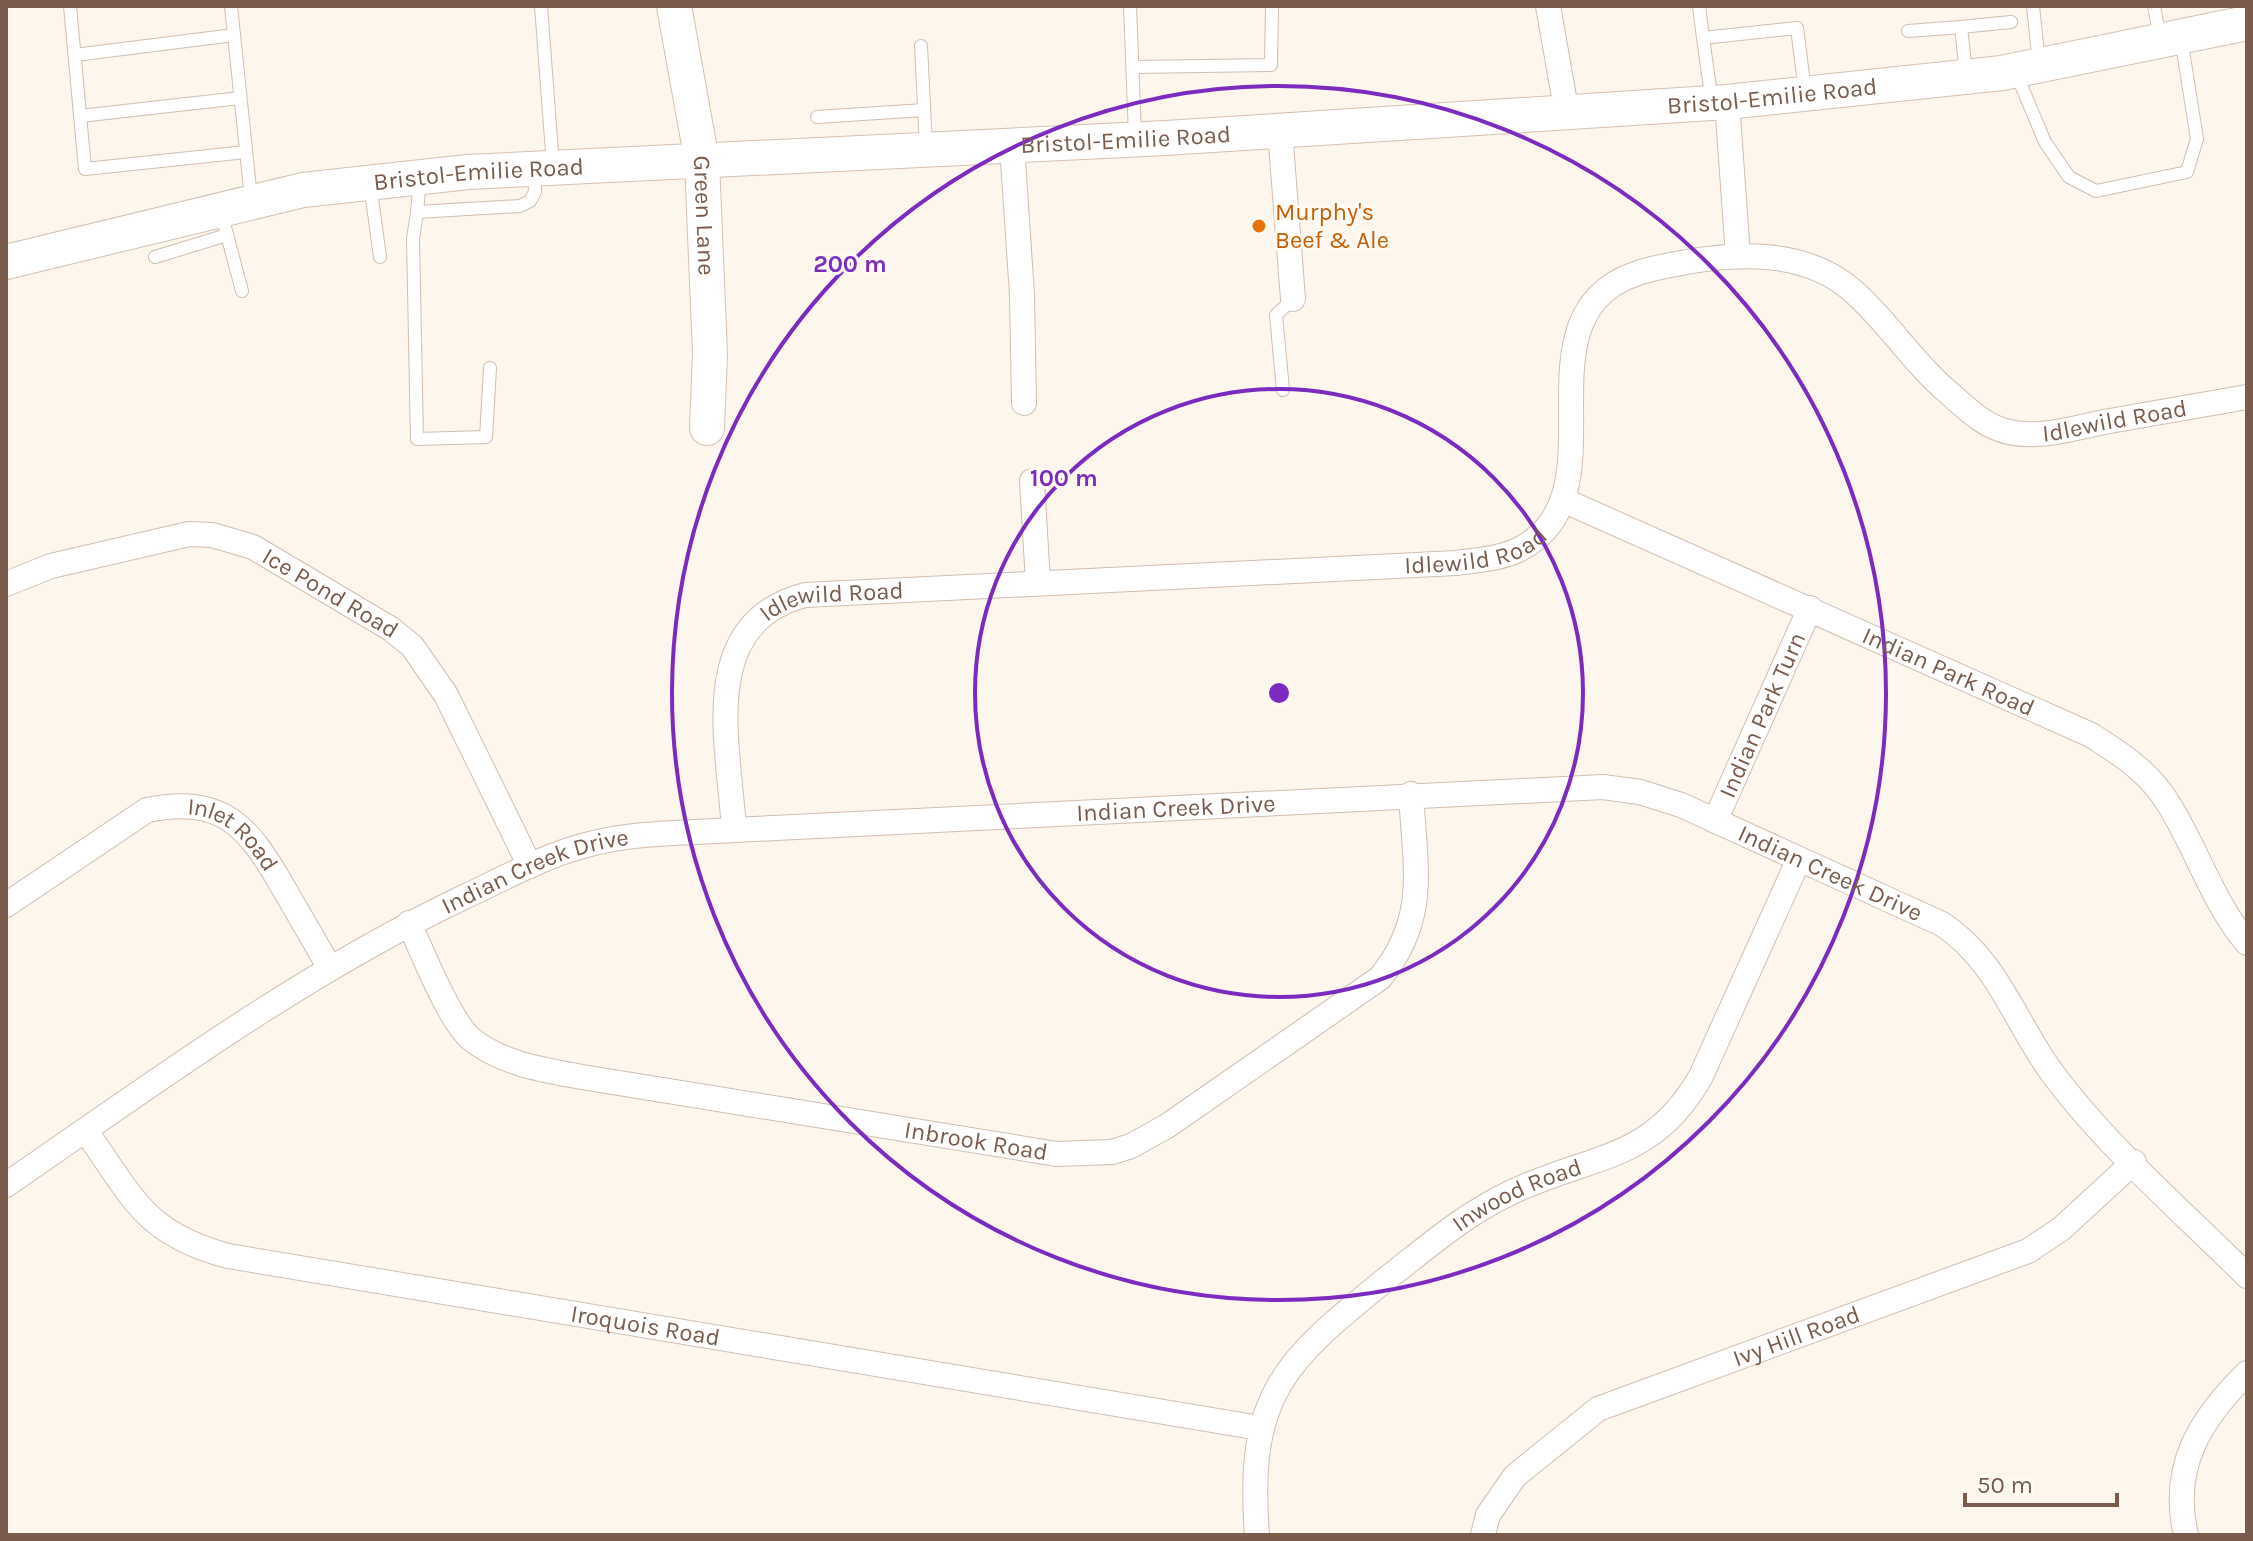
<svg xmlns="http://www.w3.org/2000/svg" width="2253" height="1541" viewBox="0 0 2253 1541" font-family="Karla,sans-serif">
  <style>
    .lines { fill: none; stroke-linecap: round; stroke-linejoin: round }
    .lane-casing { stroke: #d1beb0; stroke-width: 14 }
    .street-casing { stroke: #d1beb0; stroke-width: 26 }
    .secondary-casing { stroke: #d6c0b0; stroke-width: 36 }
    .lane { stroke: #fff; stroke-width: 12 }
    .street { stroke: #fff; stroke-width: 24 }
    .secondary { stroke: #fff; stroke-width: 34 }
    .ring { fill: none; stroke: #7b2cbf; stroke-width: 4 }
    .food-dot { fill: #e8710a; stroke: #fffaf3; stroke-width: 3 }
    .labels { text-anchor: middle; stroke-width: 6; stroke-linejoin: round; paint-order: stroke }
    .street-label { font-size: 24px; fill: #7a5c4d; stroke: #fffaf3 }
    .food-label { font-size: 24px; fill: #c56008; stroke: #fffaf3; text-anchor: start }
    .centre { fill: #7b2cbf; stroke: #fffaf3; stroke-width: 4 }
    .ring-label { font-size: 24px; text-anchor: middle; font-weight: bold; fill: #7b2cbf; stroke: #fffaf3; stroke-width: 6; stroke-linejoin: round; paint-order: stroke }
  </style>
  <rect width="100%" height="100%" fill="#fdf6ec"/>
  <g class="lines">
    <defs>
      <g id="lane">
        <polyline points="70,6 85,169 246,152"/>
        <polyline points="231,6 251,198"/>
        <polyline points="541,6 553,166"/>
        <polyline points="1130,6 1135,136"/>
        <polyline points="1699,6 1703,38"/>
        <polyline points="2033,6 2039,63"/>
        <polyline points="2154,6 2160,39"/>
        <polyline points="1961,27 2011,22"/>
        <polyline points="1908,31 1961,27 1966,74"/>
        <polyline points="921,46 926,147"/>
        <polyline points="75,55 234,35"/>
        <polyline points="1133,67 1271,65 1272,6"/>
        <polyline points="2016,73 2045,142 2069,177 2096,191 2187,172 2197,139 2181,38"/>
        <polyline points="1712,102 1703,38 1797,28 1805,91"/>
        <polyline points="80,116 240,98"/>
        <polyline points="817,117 924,110"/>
        <polyline points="420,178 417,212 520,206 530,201 535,192 534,172"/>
        <polyline points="370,184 380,257"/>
        <polyline points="221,212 242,291"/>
        <polyline points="417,212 413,239 417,439 486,437 490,368"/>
        <polyline points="155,257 227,235"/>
        <polyline points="1283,390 1276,315 1293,299"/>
      </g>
      <g id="street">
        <polyline points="1548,6 1567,114"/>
        <polyline points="1727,102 1738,256"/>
        <polyline points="1280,131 1293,299"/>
        <polyline points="1012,146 1022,295 1024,403"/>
        <polyline points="1032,481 1038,583"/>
        <path id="s1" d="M1563 500 2091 735C2121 754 2149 772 2168 803 2197 849 2212 901 2247 943"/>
        <path id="s2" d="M6 584 51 566 189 534 212 535 253 547 391 629 412 646 446 695 530 866"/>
        <path id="s3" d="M1715 821 1810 608"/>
        <path id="s4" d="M734 830C729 744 696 624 805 595L1456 563C1478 560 1500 559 1520 549 1632 491 1500 304 1652 269 1717 254 1800 243 1854 292 1889 323 1913 363 1949 393 1967 409 1985 427 2009 432 2040 439 2074 428 2104 422 2152 414 2199 405 2247 397"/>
        <path id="s5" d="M6 905 147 810C223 795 248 826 283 887 298 913 314 940 329 967"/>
        <path id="s6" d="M409 923C422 951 449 1020 471 1039 502 1064 544 1070 582 1077L1057 1154 1112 1152 1131 1146 1167 1126 1380 978C1429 918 1415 867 1411 794"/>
        <path id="s7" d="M85 1130C133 1197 143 1233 228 1256L1260 1428"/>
        <path id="s8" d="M6 1185C154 1083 299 976 462 898 503 879 545 855 590 844 636 832 687 833 734 830L1603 787 1640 792 1681 805 1942 924C1998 961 2015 1023 2053 1074 2107 1147 2183 1212 2247 1276"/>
        <path id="s9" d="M1257 1535C1246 1392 1285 1361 1390 1276 1430 1245 1464 1215 1510 1193 1590 1154 1652 1163 1701 1076L1799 859"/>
        <path id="s10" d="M1483 1535 1488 1515 1515 1476 1598 1409 2028 1251 2061 1229 2134 1162"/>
        <path d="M2186 1535C2170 1467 2200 1419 2247 1373"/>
      </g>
      <g id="secondary">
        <path id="s11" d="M674 6 702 161 710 354 707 428"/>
        <path id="s12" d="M6 262 303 190 468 172 1166 138 1727 102 2002 73 2247 23"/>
      </g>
    </defs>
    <use href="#lane" class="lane-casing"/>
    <use href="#street" class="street-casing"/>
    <use href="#secondary" class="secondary-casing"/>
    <use href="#lane" class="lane"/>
    <use href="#street" class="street"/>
    <use href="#secondary" class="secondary"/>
  </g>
  <g class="ring">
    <circle cx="1279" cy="693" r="304"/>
    <circle cx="1279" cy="693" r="607"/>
  </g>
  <circle class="food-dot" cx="1259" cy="226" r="8"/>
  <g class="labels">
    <g class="street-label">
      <text dy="8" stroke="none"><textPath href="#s12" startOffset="1778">Bristol-Emilie Road</textPath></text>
      <text dy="8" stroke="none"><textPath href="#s12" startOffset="1130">Bristol-Emilie Road</textPath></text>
      <text dy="8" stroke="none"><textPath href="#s12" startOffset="482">Bristol-Emilie Road</textPath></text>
      <text dy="8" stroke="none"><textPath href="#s11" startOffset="212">Green Lane</textPath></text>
      <text dy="8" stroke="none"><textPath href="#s4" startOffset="1858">Idlewild Road</textPath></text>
      <text dy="8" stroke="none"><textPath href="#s4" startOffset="946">Idlewild Road</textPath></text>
      <text dy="8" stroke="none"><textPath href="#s2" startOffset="346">Ice Pond Road</textPath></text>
      <text dy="8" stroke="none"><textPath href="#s4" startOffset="298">Idlewild Road</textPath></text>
      <text dy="8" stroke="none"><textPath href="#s1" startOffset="422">Indian Park Road</textPath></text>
      <text dy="8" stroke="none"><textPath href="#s3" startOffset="116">Indian Park Turn</textPath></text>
      <text dy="8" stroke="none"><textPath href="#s8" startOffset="1266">Indian Creek Drive</textPath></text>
      <text dy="8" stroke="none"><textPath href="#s5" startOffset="266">Inlet Road</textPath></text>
      <text dy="8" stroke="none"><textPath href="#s8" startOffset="1938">Indian Creek Drive</textPath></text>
      <text dy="8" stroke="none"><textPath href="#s8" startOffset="618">Indian Creek Drive</textPath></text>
      <text dy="8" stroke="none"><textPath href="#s6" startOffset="650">Inbrook Road</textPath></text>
      <text dy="8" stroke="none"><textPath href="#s9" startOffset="462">Inwood Road</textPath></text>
      <text dy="8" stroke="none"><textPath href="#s7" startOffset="620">Iroquois Road</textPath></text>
      <text dy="8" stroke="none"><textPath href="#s10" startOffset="386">Ivy Hill Road</textPath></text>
    </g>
    <g class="food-label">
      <text x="1275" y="220">Murphy's<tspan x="1275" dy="28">Beef &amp; Ale</tspan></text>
    </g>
  </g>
  <circle cx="1279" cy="693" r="12" class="centre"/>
  <g class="ring-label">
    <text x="850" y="272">200 m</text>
    <text x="1064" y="486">100 m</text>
  </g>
  <rect width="2253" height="1541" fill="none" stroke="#7a5c4d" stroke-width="16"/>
  <path d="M1965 1493v12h152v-12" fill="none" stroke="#7a5c4d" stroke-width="4"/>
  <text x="1977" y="1493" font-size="24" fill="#7a5c4d" stroke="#fffaf3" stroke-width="6" paint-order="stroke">50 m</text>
</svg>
